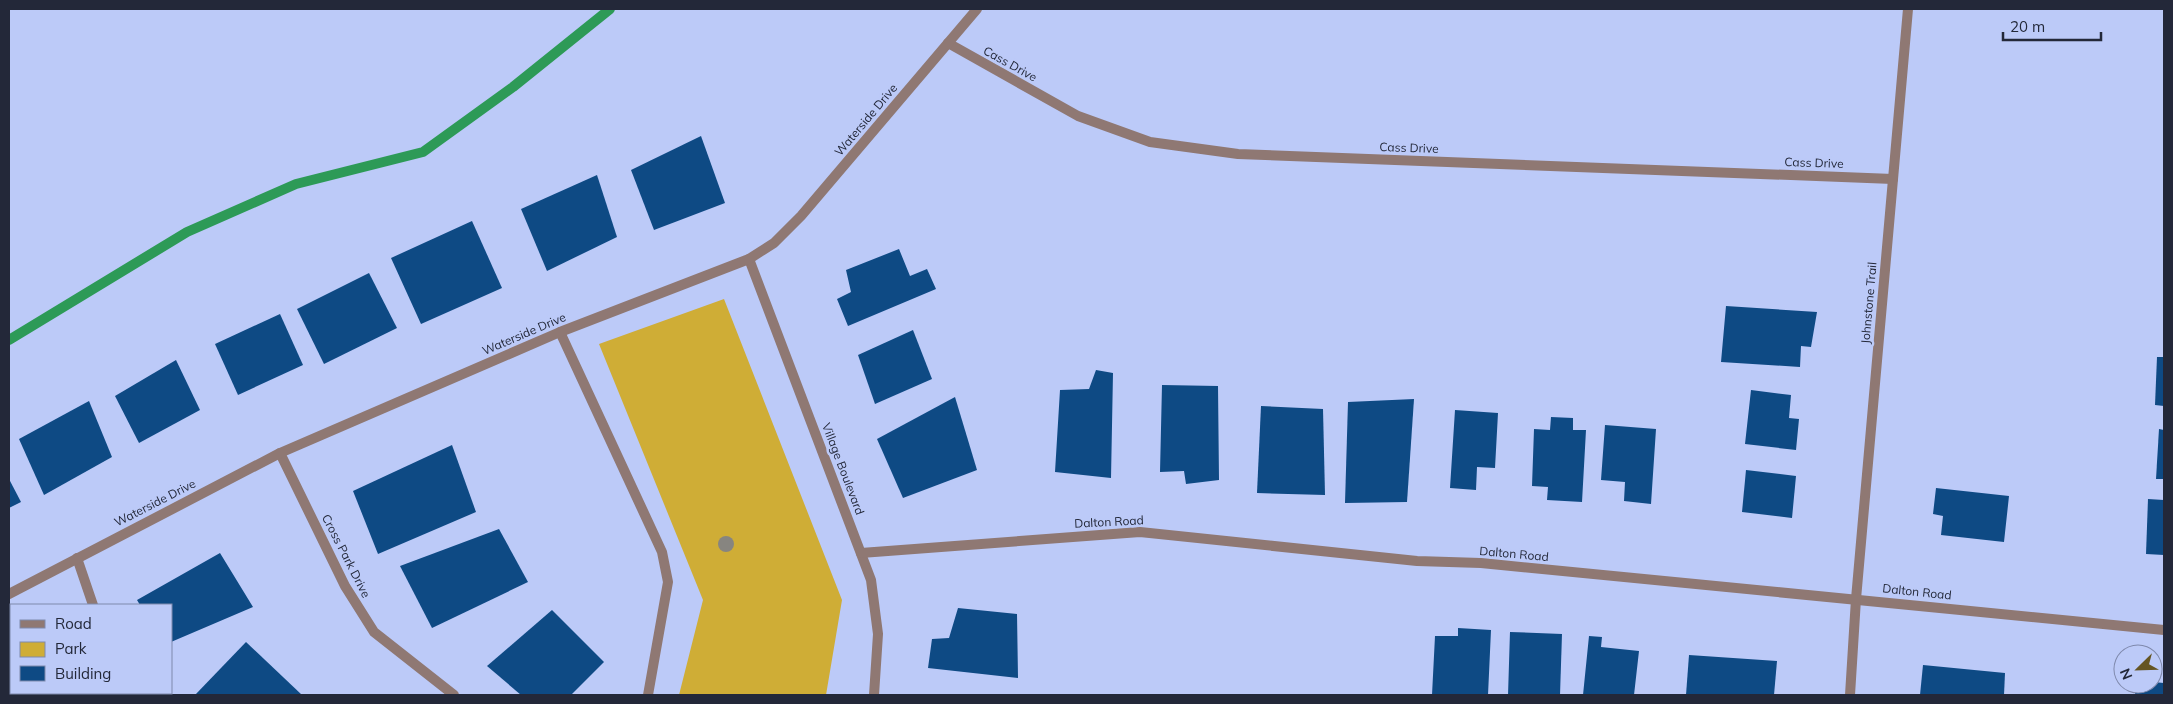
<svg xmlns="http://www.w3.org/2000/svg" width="2173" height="704" viewBox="0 0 2173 704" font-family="Mulish,sans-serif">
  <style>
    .green { fill: #cfad36 }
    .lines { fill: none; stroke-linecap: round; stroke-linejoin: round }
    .stream { stroke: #2d9a57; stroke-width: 10 }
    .building { fill: #0e4a84 }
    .minor { stroke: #8f7873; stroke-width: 10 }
    .tree { fill: #878580 }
    .labels { text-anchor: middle; stroke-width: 5; stroke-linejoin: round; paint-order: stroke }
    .street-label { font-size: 12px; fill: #232839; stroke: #bccaf8 }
  </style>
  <rect width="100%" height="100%" fill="#bccaf8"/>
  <polygon class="green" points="724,299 842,600 826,695 679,695 703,600 599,344"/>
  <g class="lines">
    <polyline class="stream" points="9,340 187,232 296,184 423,152 513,87 610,9"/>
  </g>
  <g class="building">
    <polygon points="701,136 725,203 654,230 631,170"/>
    <polygon points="597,175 617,237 547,271 521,209"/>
    <polygon points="472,221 502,288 421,324 391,258"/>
    <polygon points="899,249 910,276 927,269 936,289 848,326 837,299 851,292 846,270"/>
    <polygon points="369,273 397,328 324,364 297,309"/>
    <polygon points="1726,306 1817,312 1811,347 1801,346 1800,367 1721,362"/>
    <polygon points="280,314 303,365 238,395 215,344"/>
    <polygon points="913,330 932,379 875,404 858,355"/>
    <polygon points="2157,357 2164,357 2164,406 2155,405"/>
    <polygon points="176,360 200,410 139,443 115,396"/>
    <polygon points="1096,370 1113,373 1111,478 1055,472 1060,390 1089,389"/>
    <polygon points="1162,385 1218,386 1219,480 1186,484 1184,471 1160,472"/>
    <polygon points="1751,390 1791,395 1789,418 1799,419 1796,450 1745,444"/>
    <polygon points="955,397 977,470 903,498 877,439"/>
    <polygon points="1414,399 1407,502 1345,503 1348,402"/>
    <polygon points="89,401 112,457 44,495 19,439"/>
    <polygon points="1261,406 1323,409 1325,495 1257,493"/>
    <polygon points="1455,410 1498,413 1495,468 1477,467 1476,490 1450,488"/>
    <polygon points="1551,417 1573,418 1573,430 1586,430 1582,502 1547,500 1548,487 1532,486 1534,429 1550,430"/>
    <polygon points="1605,425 1656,429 1651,504 1624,501 1625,482 1601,480"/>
    <polygon points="2159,429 2164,430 2164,479 2156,479"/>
    <polygon points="452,445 476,512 378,554 353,491"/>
    <polygon points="1746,470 1796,476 1792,518 1742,512"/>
    <polygon points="9,479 21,502 9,508"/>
    <polygon points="1936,488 2009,496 2004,542 1941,535 1943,516 1933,514"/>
    <polygon points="2148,499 2164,500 2164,555 2146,554"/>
    <polygon points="499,529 528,582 432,628 400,566"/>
    <polygon points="220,553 253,607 171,642 171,605 140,605 137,600"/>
    <polygon points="958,608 1017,614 1018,678 928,668 932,639 949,638"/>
    <polygon points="552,610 604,662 571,695 521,695 487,666"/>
    <polygon points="1458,628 1491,630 1488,695 1432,695 1435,636 1458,636"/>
    <polygon points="1510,632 1562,634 1560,695 1508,695"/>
    <polygon points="1589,636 1602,637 1601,647 1639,651 1634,695 1583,695"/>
    <polygon points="246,642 302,695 195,695"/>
    <polygon points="1689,655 1777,661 1774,695 1686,695"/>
    <polygon points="11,660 11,693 55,693 56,695 9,695 9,662"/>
    <polygon points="1923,665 2005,673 2004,695 1920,695"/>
    <polygon points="2153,682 2164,683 2164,695 2135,695 2136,684 2153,684"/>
  </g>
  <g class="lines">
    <g class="minor">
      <polyline points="948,43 1078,116 1150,142 1238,154 1893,179"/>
      <polyline points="749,259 871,580 878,634 874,695"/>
      <polyline points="560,332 662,552 668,582 648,695"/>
      <polyline points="280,453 345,586 374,632 454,695"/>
      <polyline points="861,553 1140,532 1417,561 1481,563 2164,630"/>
      <polyline points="77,558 93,605"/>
      <polyline points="9,594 280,453 560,332 749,259 774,243 801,216 977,9"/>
      <polyline points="137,693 139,695"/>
      <polyline points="1850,695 1856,599 1908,9"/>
    </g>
  </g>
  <circle class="tree" cx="726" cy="544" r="8"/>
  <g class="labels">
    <g class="street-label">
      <text transform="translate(1010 64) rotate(29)" y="4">Cass Drive</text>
      <text transform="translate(866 120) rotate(-50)" y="4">Waterside Drive</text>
      <text transform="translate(1409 148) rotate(2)" y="4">Cass Drive</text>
      <text transform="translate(1814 163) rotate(2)" y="4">Cass Drive</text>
      <text transform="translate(1869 303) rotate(-85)" y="4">Johnstone Trail</text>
      <text transform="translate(524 334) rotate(-23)" y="4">Waterside Drive</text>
      <text transform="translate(843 469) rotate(69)" y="4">Village Boulevard</text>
      <text transform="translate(155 503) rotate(-27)" y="4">Waterside Drive</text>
      <text transform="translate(1109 522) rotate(-3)" y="4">Dalton Road</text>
      <text transform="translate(1514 554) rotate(5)" y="4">Dalton Road</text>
      <text transform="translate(346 556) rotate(63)" y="4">Cross Park Drive</text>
      <text transform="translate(1917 592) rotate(6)" y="4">Dalton Road</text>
    </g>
  </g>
  <rect width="2173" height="704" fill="none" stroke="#232839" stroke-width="20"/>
  <rect x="10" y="604" width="162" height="90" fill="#bccaf8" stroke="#7f89ac"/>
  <rect x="20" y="620" width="25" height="8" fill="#8f7873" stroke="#7f89ac"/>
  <text x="55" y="629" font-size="15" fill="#232839">Road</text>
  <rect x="20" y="642" width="25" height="15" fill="#cfad36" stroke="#7f89ac"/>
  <text x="55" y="654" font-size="15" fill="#232839">Park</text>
  <rect x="20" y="666" width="25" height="15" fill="#0e4a84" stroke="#7f89ac"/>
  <text x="55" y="679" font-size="15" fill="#232839">Building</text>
  <g transform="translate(2138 669) rotate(247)"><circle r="24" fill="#bccaf8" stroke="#7f89ac"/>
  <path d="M0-4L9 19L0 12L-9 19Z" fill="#655523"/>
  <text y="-8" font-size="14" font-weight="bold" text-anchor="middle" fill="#232839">N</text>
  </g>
  <path d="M2003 32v8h98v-8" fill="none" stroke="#232839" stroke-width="2.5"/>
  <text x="2010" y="32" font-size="15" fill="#232839" stroke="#bccaf8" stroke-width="4" paint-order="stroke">20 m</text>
</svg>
